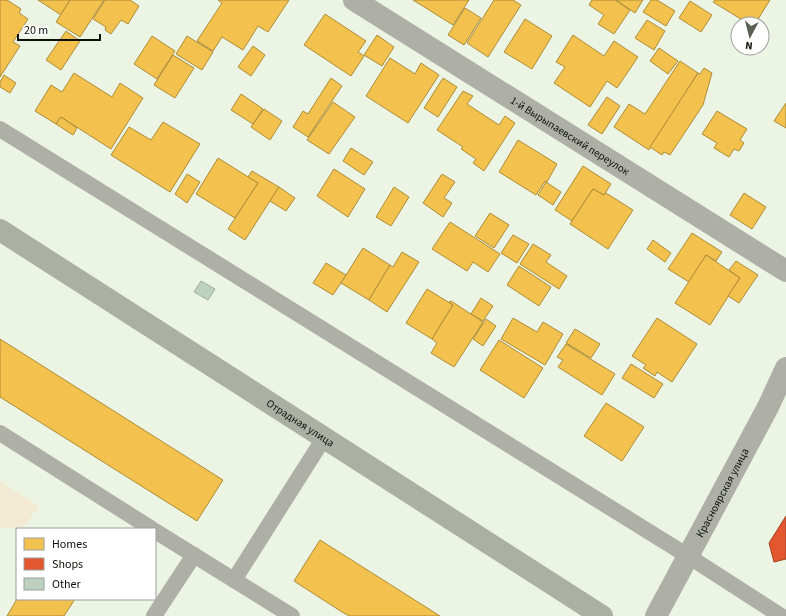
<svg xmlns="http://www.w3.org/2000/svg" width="786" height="616" viewBox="0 0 786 616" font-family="'Source Sans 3',sans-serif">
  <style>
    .green { fill: #f2ead3 }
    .homes { fill: #f2c14e; stroke: #ad8c38 }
    .shops { fill: #e4572e; stroke: #a34222 }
    .building { fill: #bdd1bf; stroke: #a4aea2 }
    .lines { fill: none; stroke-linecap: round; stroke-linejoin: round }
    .lane { stroke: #aeafa7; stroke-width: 16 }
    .street { stroke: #aeafa7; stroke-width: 22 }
    .secondary { stroke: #acafa4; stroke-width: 22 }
    .labels { text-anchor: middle; stroke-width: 4; stroke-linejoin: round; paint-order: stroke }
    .street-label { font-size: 11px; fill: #0b1006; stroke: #fff }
  </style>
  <rect width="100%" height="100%" fill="#ecf5e3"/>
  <polygon class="green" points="0,481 39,506 24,527 0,528"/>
  <g class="homes">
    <polygon points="0,0 7,0 21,9 19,13 28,19 13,42 20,46 0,77"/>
    <polygon points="38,0 70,0 61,15"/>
    <polygon points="70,0 104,0 80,37 56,22"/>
    <polygon points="105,0 130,0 139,6 128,24 121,20 111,34 105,30 106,27 93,19"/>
    <polygon points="218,0 289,0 268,32 258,26 243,50 222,37 213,51 197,41 222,3"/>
    <polygon points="413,0 469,0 453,25"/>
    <polygon points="494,0 513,0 521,5 488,57 467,43"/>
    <polygon points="592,0 615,0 630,10 614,34 598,24 604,15 589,5"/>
    <polygon points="616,0 643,0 635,13"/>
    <polygon points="651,0 657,0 675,11 666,26 643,12"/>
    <polygon points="715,0 770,0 755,24 749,24 713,2"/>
    <polygon points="690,1 712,15 701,32 679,18"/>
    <polygon points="465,8 481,18 464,45 448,35"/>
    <polygon points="325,14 366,41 358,52 364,56 351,76 304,45"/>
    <polygon points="525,19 552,36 532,69 504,52"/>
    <polygon points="647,20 665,31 654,50 635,38"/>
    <polygon points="66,31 80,41 61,70 46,60"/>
    <polygon points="377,35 394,47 382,66 364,55"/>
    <polygon points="573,35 604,56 614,41 638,57 617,88 607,81 590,107 554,83 565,67 556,62"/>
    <polygon points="152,36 175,51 157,79 134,64"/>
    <polygon points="187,36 213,52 202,70 176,54"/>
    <polygon points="253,46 265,55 251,76 238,67"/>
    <polygon points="659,48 678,61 668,74 650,61"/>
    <polygon points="173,55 194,68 175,98 154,85"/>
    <polygon points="390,58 415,74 421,63 439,75 408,123 366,96"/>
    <polygon points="680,61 698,73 649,150 614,127 629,104 645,114"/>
    <polygon points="704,68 712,73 703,105 670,155 664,152 662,155 650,147 698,73 700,74"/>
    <polygon points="74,73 112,97 120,83 143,98 111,149 61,117 56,124 35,111 51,85 62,92"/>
    <polygon points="4,75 16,83 10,93 0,87 0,82"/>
    <polygon points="331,78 342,86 308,137 293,127 303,111 308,114"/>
    <polygon points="443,78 457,87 438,117 424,108"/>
    <polygon points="463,91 473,96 467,104 499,125 505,116 515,123 484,171 473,163 476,159 461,149 463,147 437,130"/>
    <polygon points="241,94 263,109 253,124 231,110"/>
    <polygon points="607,97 620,106 602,134 588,125"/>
    <polygon points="333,102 355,117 329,154 307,140"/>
    <polygon points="786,103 786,128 774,121"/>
    <polygon points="264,109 282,121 270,140 251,127"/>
    <polygon points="717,111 747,129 740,140 744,143 739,151 734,149 729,157 714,148 717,143 702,134"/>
    <polygon points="61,117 77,128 73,135 56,124"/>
    <polygon points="163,122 200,144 170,192 111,155 129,127 151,140"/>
    <polygon points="518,140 557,164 547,182 545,181 536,195 499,172"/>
    <polygon points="351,148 373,162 364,175 343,161"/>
    <polygon points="218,158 258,183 235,218 196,194"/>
    <polygon points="583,166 611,184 604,195 593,189 572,221 555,210"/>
    <polygon points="334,169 365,189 348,217 317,196"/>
    <polygon points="252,171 279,187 245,240 228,229 258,183 248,177"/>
    <polygon points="187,174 200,182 187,203 175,194"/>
    <polygon points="442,174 455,182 444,198 452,203 443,217 423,203"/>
    <polygon points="546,182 561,192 553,205 538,195"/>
    <polygon points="279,187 295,198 286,211 270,201"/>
    <polygon points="394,187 409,197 391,226 376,217"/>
    <polygon points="593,189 604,195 606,193 633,210 608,249 570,224"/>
    <polygon points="744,193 766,207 752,229 730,215"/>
    <polygon points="490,213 509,225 494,248 475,236"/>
    <polygon points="450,222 500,254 488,272 473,262 467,271 432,249"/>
    <polygon points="692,233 722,252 716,261 706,255 689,282 668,269"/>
    <polygon points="513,235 529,244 517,263 501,253"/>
    <polygon points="653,240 671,253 665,262 647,249"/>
    <polygon points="533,244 551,255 546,262 567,276 559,289 520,264"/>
    <polygon points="363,248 390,265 369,300 341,283"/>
    <polygon points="402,252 419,262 387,312 369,300 390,265 393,267"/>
    <polygon points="706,255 740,278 710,325 675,303"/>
    <polygon points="736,261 758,275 739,303 728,296 740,278 729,270"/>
    <polygon points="326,263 346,275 333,295 313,283"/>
    <polygon points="519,266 551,287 539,306 507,285"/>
    <polygon points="427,289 453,305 432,339 406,323"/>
    <polygon points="481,298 493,306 483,321 471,314"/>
    <polygon points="451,301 483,322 454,367 431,353 437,343 432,339 453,305 449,302"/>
    <polygon points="513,318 537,332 543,322 563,334 545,365 501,339"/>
    <polygon points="657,318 697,344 672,382 657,372 655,376 643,368 646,365 632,356"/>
    <polygon points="486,319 496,326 483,346 473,339"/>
    <polygon points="575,329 600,344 591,358 566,343"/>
    <polygon points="0,339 223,480 197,521 0,397"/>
    <polygon points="499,340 543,368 524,398 480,370"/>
    <polygon points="566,344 615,374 602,395 558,367 563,360 557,357"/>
    <polygon points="631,364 663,384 654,398 622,378"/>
    <polygon points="606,403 644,427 622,461 584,436"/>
    <polygon points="320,540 440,616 349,616 342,612 294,581"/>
    <polygon points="17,599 75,599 64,616 7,616"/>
  </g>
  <polygon class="shops" points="786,516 786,559 774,562 769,543"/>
  <polygon class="building" points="201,281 215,289 208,300 194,292"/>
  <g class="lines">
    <g class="lane">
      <polyline points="0,129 688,556 781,616"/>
      <polyline points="0,433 152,529"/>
      <polyline points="155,531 234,580"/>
      <polyline points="154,616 194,555"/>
      <polyline points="292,616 234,580 324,438"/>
    </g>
    <g class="street">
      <path id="s1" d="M354 0 786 271"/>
      <path id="s2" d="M656 616 768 407 786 368"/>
    </g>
    <path class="secondary" id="s3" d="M0 230 602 616"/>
  </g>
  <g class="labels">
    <g class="street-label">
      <text dy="4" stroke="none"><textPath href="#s1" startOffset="255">1-й Вырыпаевский переулок</textPath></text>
      <text dy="4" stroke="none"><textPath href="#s3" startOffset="357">Отрадная улица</textPath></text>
      <text dy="4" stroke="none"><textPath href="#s2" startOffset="140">Красноярская улица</textPath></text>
    </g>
  </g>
  <rect x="16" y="528" width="140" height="72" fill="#ffffff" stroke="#9d9f9b"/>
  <rect x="24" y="538" width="20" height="12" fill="#f2c14e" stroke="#9d9f9b"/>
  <text x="52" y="548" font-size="12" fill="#0b1006">Homes</text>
  <rect x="24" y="558" width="20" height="12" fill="#e4572e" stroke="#9d9f9b"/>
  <text x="52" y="568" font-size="12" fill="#0b1006">Shops</text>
  <rect x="24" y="578" width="20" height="12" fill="#bdd1bf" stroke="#9d9f9b"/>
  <text x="52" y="588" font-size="12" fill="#0b1006">Other</text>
  <g transform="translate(750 36) rotate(187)"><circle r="19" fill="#ffffff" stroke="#9d9f9b"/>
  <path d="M0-3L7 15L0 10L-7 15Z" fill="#5a6053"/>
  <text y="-6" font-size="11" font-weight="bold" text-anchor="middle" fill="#0b1006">N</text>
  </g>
  <path d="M18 34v6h82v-6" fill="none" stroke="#0b1006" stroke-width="2"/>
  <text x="24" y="34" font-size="12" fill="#0b1006" stroke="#ffffff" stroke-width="3" paint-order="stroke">20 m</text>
</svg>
